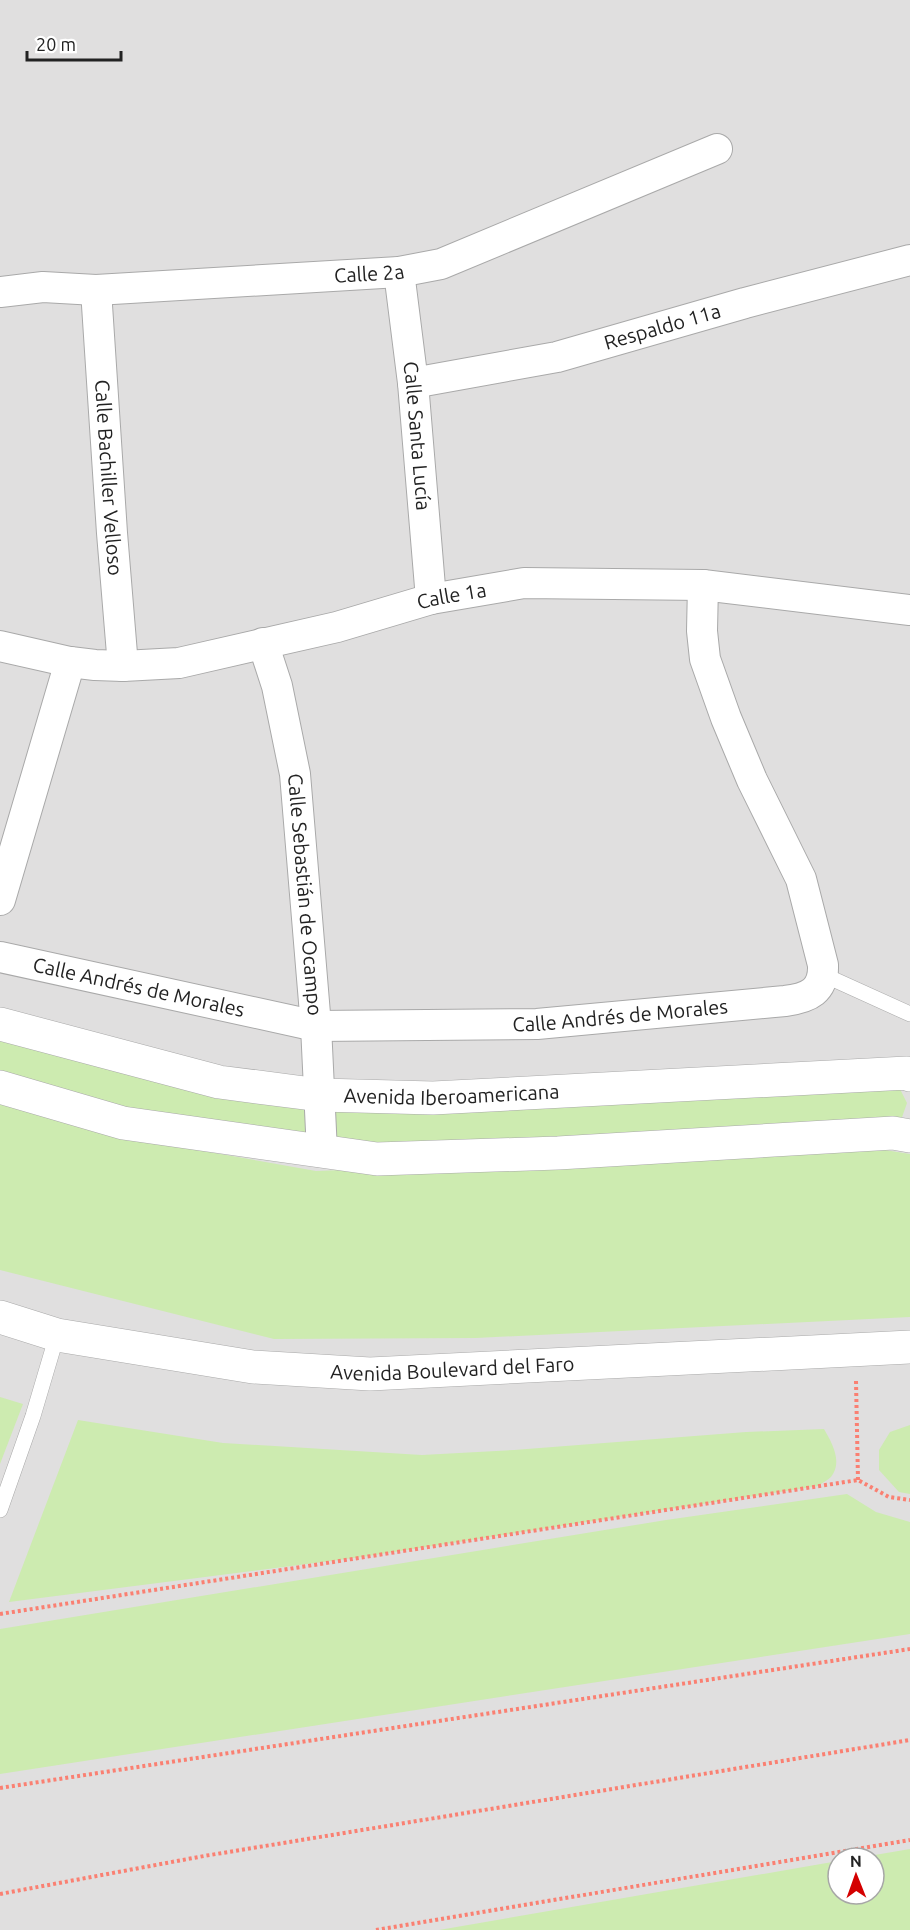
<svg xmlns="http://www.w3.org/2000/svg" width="910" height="1930" viewBox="0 0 910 1930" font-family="Ubuntu,sans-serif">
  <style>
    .residential { fill: #e0dfdf; fill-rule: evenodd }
    .grass { fill: #cdebb0 }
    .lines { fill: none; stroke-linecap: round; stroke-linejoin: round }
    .service-casing { stroke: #a9a9a9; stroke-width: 16 }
    .minor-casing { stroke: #a9a9a9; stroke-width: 32 }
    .tertiary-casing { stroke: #a9a9a9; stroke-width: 34 }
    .path { stroke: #fa8072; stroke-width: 4; stroke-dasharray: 3 3; stroke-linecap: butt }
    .service { stroke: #fff; stroke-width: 15 }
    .minor { stroke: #fff; stroke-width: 30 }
    .tertiary { stroke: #fff; stroke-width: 33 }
    .labels { text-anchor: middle; stroke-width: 4.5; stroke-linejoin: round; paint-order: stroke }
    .street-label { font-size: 20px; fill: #222; stroke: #fff }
  </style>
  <rect width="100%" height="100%" fill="#f2efe9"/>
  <path class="residential" d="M0 0H910V1930H0ZM838 1858H874V1894H838Z"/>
  <g class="grass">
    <polygon points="0,1027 219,1089 899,1087 907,1103 900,1123 372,1152 102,1108 0,1078"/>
    <polygon points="0,1102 125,1137 316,1171 885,1150 910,1154 910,1317 476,1338 274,1339 0,1270"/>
    <polygon points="0,1397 23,1404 0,1464"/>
    <path d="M78 1420 223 1443 422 1455 514 1450 746 1432 824 1429C832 1443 843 1462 831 1477 828 1480 822 1483 818 1486L362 1557 9 1602Z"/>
    <polygon points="910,1425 910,1494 899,1492 879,1470 879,1450 890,1432"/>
    <polygon points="847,1494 876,1512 910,1522 910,1634 0,1774 0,1629 666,1520"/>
    <polygon points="910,1849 910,1930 439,1930 838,1861 838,1894 874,1894 874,1858 857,1858"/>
  </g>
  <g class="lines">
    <defs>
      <g id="service">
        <polyline points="824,975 910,1014"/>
        <polyline points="0,1510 33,1416 57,1335"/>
      </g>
      <g id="minor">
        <path id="s1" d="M399 272 413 383 431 599"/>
        <path id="s2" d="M96 290 112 533 123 666"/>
        <path id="s3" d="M0 292 43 287 96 290 399 272 441 264 717 149"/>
        <path id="s4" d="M413 383 557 357 745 303 910 260"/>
        <path id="s5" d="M263 643 277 686 295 774 316 1026 322 1152"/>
        <path id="s6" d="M0 646 70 662 95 665 123 666 179 663 337 627 431 599 524 583 703 585 910 610"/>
        <polyline points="0,900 70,662"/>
        <path id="s7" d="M0 957 316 1026 537 1024 785 1001C809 998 824 991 823 965L801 879 752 780 726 718 705 659 702 631 703 585"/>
      </g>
      <g id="tertiary">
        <path id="s8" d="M0 1024 219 1082 320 1095 433 1098 907 1073 910 1075"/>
        <polyline points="0,1087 123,1123 377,1159 558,1153 893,1133 910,1136"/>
        <path id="s9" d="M0 1317 57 1335 253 1367 370 1374 910 1347"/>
      </g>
    </defs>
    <use href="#service" class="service-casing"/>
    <use href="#minor" class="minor-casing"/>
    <use href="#tertiary" class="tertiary-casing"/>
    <g class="path">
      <polyline points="856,1381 858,1480"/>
      <polyline points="0,1614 858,1480 889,1497 910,1500"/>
      <polyline points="0,1788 910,1649"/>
      <polyline points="0,1894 204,1856 910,1740"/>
      <polyline points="376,1930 910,1840"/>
    </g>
    <use href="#service" class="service"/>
    <use href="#minor" class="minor"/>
    <use href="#tertiary" class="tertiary"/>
  </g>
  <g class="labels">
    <g class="street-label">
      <text dy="7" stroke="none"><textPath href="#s3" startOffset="370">Calle 2a</textPath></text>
      <text dy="7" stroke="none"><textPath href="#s4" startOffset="256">Respaldo 11a</textPath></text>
      <text dy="7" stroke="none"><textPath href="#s1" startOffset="165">Calle Santa Lucía</textPath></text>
      <text dy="7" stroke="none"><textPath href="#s2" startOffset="188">Calle Bachiller Velloso</textPath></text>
      <text dy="7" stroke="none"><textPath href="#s6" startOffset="462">Calle 1a</textPath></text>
      <text dy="7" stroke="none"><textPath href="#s5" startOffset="256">Calle Sebastián de Ocampo</textPath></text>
      <text dy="7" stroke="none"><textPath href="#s7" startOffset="142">Calle Andrés de Morales</textPath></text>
      <text dy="7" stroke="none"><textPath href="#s7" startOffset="628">Calle Andrés de Morales</textPath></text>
      <text dy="7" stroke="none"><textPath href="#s8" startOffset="460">Avenida Iberoamericana</textPath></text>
      <text dy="7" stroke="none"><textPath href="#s9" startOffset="458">Avenida Boulevard del Faro</textPath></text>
    </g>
  </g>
  <g transform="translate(856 1876) rotate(359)"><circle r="28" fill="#ffffff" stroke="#a7a7a7" stroke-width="1.5"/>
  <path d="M0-4.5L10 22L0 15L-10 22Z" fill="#d40000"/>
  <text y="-9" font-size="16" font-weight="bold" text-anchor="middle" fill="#222222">N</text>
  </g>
  <path d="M27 51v9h94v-9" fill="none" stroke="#222222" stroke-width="3"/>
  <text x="36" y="51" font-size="18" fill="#222222" stroke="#ffffff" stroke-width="4.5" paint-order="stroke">20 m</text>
</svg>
